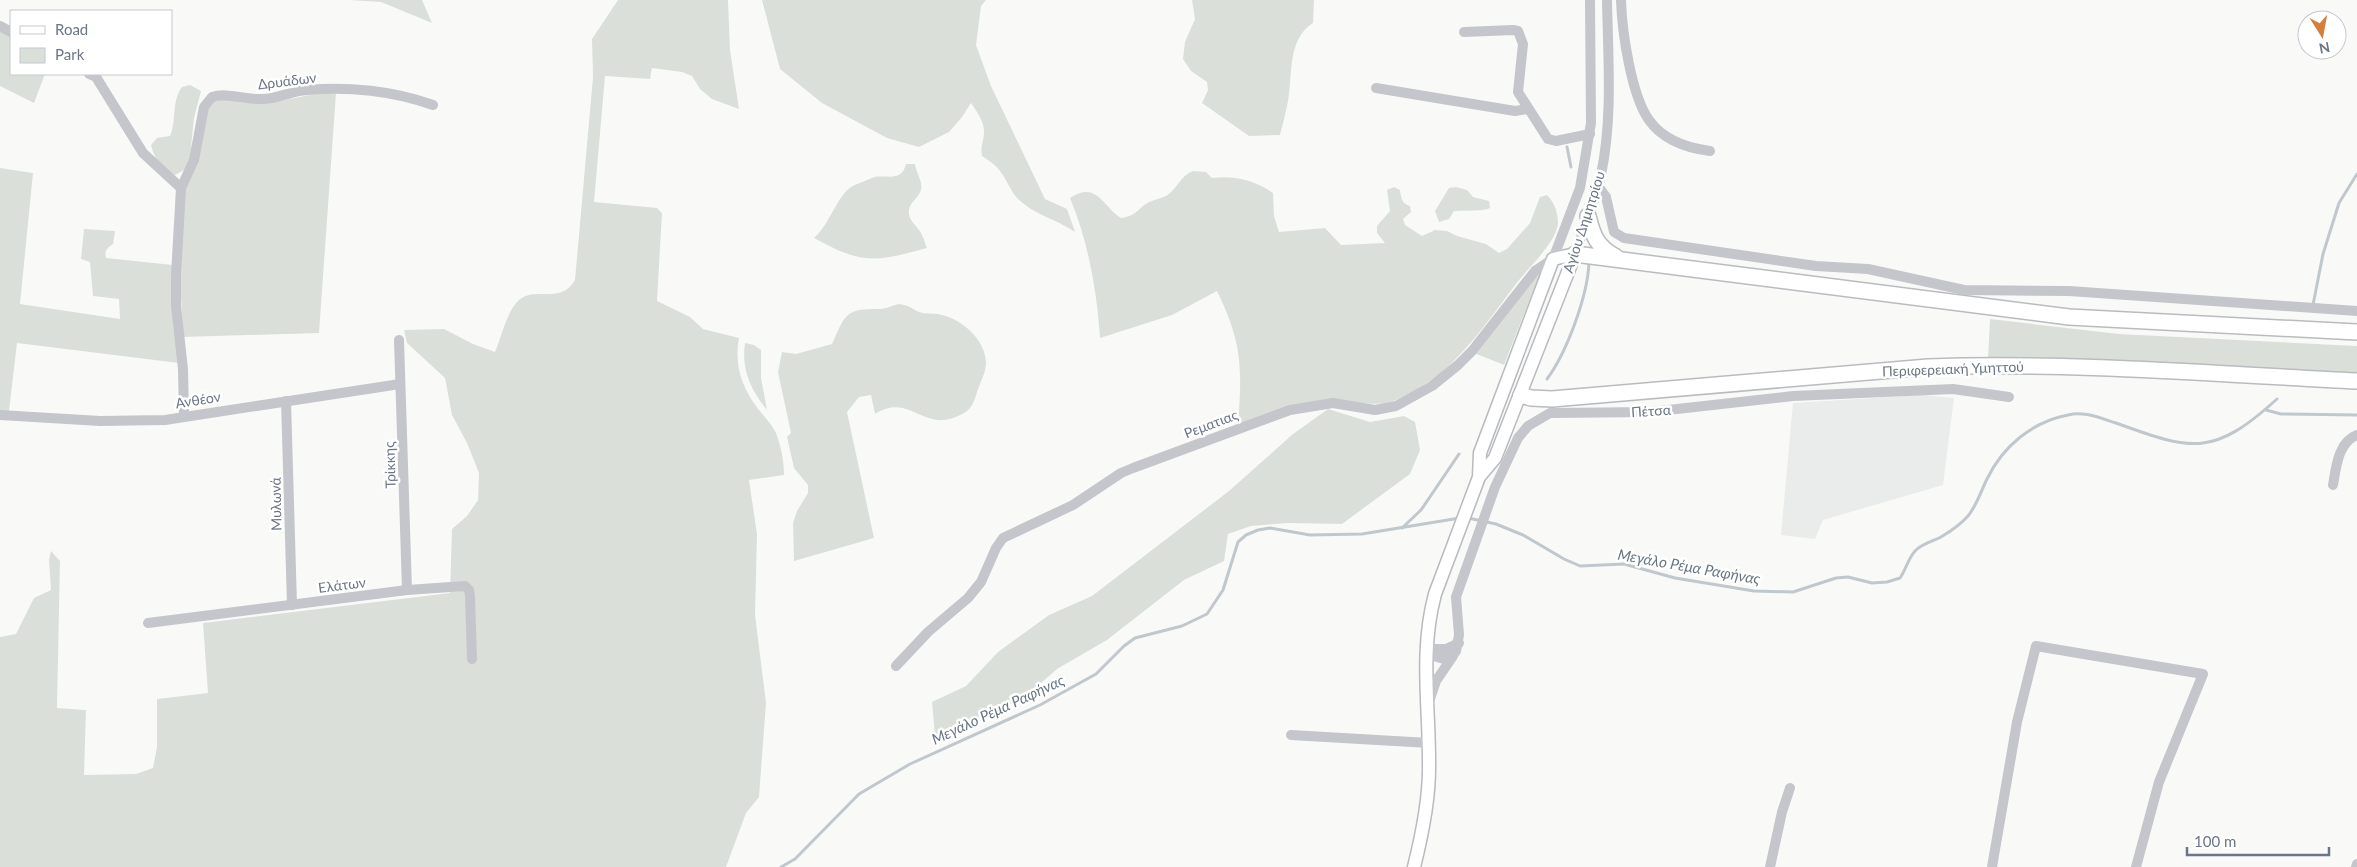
<svg xmlns="http://www.w3.org/2000/svg" width="2357" height="867" viewBox="0 0 2357 867" font-family="Lato,sans-serif">
  <style>
    .built { fill: #eaebeb }
    .green { fill: #dae0d9 }
    .lines { fill: none; stroke-linecap: round; stroke-linejoin: round }
    .stream { stroke: #c0c7cd; stroke-width: 3 }
    .major-casing { stroke: #b7babf; stroke-width: 15 }
    .highway-casing { stroke: #b9bbbf; stroke-width: 18 }
    .minor { stroke: #c4c6cb; stroke-width: 10 }
    .major { stroke: #fff; stroke-width: 12 }
    .highway { stroke: #fff; stroke-width: 15 }
    .labels { text-anchor: middle; stroke-width: 5; stroke-linejoin: round; paint-order: stroke }
    .street-label { font-size: 14px; fill: #6b7586; stroke: #fff }
    .water-label { font-size: 15px; font-style: italic; fill: #677581; stroke: #fff }
  </style>
  <rect width="100%" height="100%" fill="#f9faf8"/>
  <polygon class="built" points="1922,395 1954,398 1943,485 1823,520 1815,539 1781,535 1793,403"/>
  <g class="green">
    <polygon points="349,0 422,0 432,23 381,2"/>
    <path d="M618 0H728L730 50 739 109 712 99 700 89 692 76 682 72 652 68 650 79 605 76 594 202 657 208 662 213 657 301 690 317 703 329 739 338C734 366 742 388 759 410 765 417 772 425 776 433 781 446 784 461 784 475L749 480 757 534 755 615 766 703 759 797 746 813 726 867H0V637L16 634 34 598 51 590 49 560 51 551 60 561 57 708 86 710 84 775 136 774 153 768 157 747V699L208 693 203 623 450 593 452 529 467 516 478 500 479 473 467 443 452 415 445 378 407 343 404 330 444 329 473 344 495 352C501 338 507 312 517 302 533 284 560 306 575 280L593 77 592 39Z"/>
    <path d="M762 0H986L981 6 976 45 991 86 1045 199 1067 209 1075 232C1056 219 1034 215 1017 198 1010 190 1007 180 1000 171 996 165 988 160 982 156 980 146 984 141 984 132 984 121 977 112 971 103L962 117 949 132 919 147 887 138 822 103 780 69Z"/>
    <path d="M1192 0H1314L1313 23C1287 40 1293 73 1288 101 1286 112 1283 123 1280 135L1249 136 1202 103 1208 90 1207 82 1191 71 1183 59 1185 42 1195 19Z"/>
    <polygon points="0,31 11,36 11,74 45,74 34,103 0,86"/>
    <path d="M190 85 201 91 194 118 190 157 186 169 175 175C162 170 154 158 151 145L157 138 170 136C177 120 171 102 182 87Z"/>
    <polygon points="320,93 336,93 319,333 183,337 180,278 185,189 206,110 214,99 269,103"/>
    <path d="M906 164H915C916 173 923 181 921 190 918 199 907 204 909 214 910 222 918 227 921 233 924 238 925 244 927 248 875 262 863 265 814 238 829 226 838 193 853 186 854 185 873 178 874 177 887 175 902 182 906 164Z"/>
    <path d="M0 168 33 173 20 304 120 319 119 299 93 296 90 262 81 259 84 229 115 231 113 244C107 248 104 251 106 258L173 265V326L179 363 17 343 9 411H0Z"/>
    <path d="M1193 171 1206 172 1212 178C1234 175 1255 180 1273 193L1274 216 1279 232 1325 228 1341 245 1385 243 1377 233V226L1390 211 1387 190 1394 187 1400 190C1401 198 1402 204 1410 206L1411 212 1403 219 1405 225 1422 236 1435 230 1447 231 1457 236 1486 244 1499 253 1507 249 1530 223 1540 197 1547 195C1554 202 1558 212 1558 223 1557 241 1531 265 1520 279 1495 311 1473 345 1442 372 1430 382 1414 391 1400 398 1376 411 1351 398 1326 400L1238 426C1242 368 1243 345 1217 291L1172 315 1100 338C1097 291 1088 241 1070 198 1097 180 1103 207 1121 218 1139 216 1139 205 1152 201 1159 198 1164 198 1170 193 1179 185 1182 175 1193 171Z"/>
    <path d="M1456 187 1467 190 1473 197 1489 201 1490 208C1481 212 1465 210 1454 211L1449 219 1439 222 1435 211 1449 188Z"/>
    <polygon points="1540,273 1504,365 1474,353 1523,290"/>
    <path d="M899 304C911 305 915 312 923 313 930 314 936 313 942 315 963 320 985 340 986 362 986 370 983 377 980 384 975 395 975 407 964 413 923 437 912 391 875 414L871 395 859 397 847 412 874 538 794 561 793 523 797 511 808 493V485L794 468 787 437 791 433 778 372 782 352 796 354 832 344C846 313 845 309 880 309 886 309 893 305 899 304Z"/>
    <polygon points="1990,319 2119,334 2357,346 2357,373 1988,359"/>
    <path d="M745 343 754 345 761 350V378L767 410C751 390 741 370 745 343Z"/>
    <polygon points="1328,409 1370,422 1404,416 1415,422 1420,450 1410,474 1342,524 1287,523 1251,526 1228,534 1224,561 1184,580 1107,640 1057,669 1023,699 935,736 932,702 966,686 998,652 1049,615 1092,596 1229,491 1293,434"/>
  </g>
  <g class="lines">
    <g class="stream">
      <polyline points="1567,147 1571,167"/>
      <polyline points="2313,305 2323,254 2339,203 2357,174"/>
      <path d="M1547 379C1567 352 1588 295 1589 262"/>
      <polyline points="2266,410 2281,414 2357,415"/>
      <path d="M1468 518 1496 524 1523 535 1564 559 1580 566 1624 564 1675 578 1754 591 1793 592 1836 578 1848 577 1872 583 1887 582 1900 578C1906 569 1908 559 1915 551 1921 544 1933 541 1941 537 1951 531 1961 524 1968 516 1977 505 1981 491 1987 479 2003 446 2032 422 2068 415 2084 411 2100 418 2116 423 2193 451 2213 457 2277 399"/>
      <polyline points="1402,528 1421,510 1459,454"/>
      <polyline points="781,867 795,859 859,794 910,764 1040,705 1096,674 1124,646 1135,638 1182,626 1207,614 1223,590 1238,542 1246,535 1258,530 1270,528 1310,535 1362,534 1460,518"/>
    </g>
    <defs>
      <path id="major" d="M1414 867C1422 835 1429 802 1429 769 1430 710 1419 653 1435 594L1479 477 1495 458 1575 254 1553 259 1480 453 1479 477"/>
      <g id="highway">
        <path d="M1588 216C1593 236 1597 247 1616 257"/>
        <polyline points="1575,254 2069,317 2357,332"/>
        <path d="M1521 395 1531 398 1552 399 1928 367C2071 362 2214 374 2357 381"/>
      </g>
    </defs>
    <use href="#major" class="major-casing"/>
    <use href="#highway" class="highway-casing"/>
    <g class="minor">
      <path d="M1621 0C1622 31 1631 95 1649 120 1663 140 1687 148 1710 151"/>
      <polyline points="0,26 11,32"/>
      <polyline points="1464,32 1513,30 1518,31 1523,44 1518,92 1548,139 1556,141 1590,134"/>
      <polyline points="89,74 96,77 143,153 181,188 176,275 176,306 183,369 184,415"/>
      <polyline points="1376,88 1515,111 1528,109"/>
      <polyline points="1598,186 1606,197 1614,232 1624,238 1816,266 1868,269 1964,290 2069,291 2357,311"/>
      <path d="M181 188 194 160 204 107 212 97C227 92 245 100 262 99 277 99 291 91 307 90 348 86 394 91 433 105"/>
      <path d="M1575 254C1584 228 1595 202 1601 175 1613 117 1608 58 1607 0"/>
      <polyline points="399,340 407,590"/>
      <polyline points="286,401 292,605"/>
      <polyline points="0,415 100,421 165,420 400,384"/>
      <path d="M2333 485C2336 468 2338 442 2357 435"/>
      <polyline points="148,623 407,590 465,586 469,590 470,596 472,659"/>
      <polyline points="1426,649 1430,655 1444,659 1451,657 1456,651 1459,635 1456,597 1495,487 1518,438 1528,426 1550,413 1650,412 1793,396 1953,389 2009,397"/>
      <polyline points="1426,649 1446,649 1459,643"/>
      <polyline points="896,666 928,632 968,598 981,582 996,548 1003,538 1073,505 1121,473 1133,468 1290,410 1333,403 1375,410 1396,406 1432,386 1458,365 1472,351 1535,271 1553,259 1580,188 1591,123 1590,0"/>
      <polyline points="1429,702 1436,681 1453,656"/>
      <polyline points="1291,735 1429,743"/>
      <polyline points="1770,867 1782,812 1790,788"/>
      <polyline points="1992,867 2017,722 2036,646 2203,674 2159,782 2136,867"/>
      <polyline points="2356,867 2357,864"/>
    </g>
    <use href="#major" class="major"/>
    <use href="#highway" class="highway"/>
  </g>
  <g class="labels">
    <g class="street-label">
      <text transform="translate(287 81) rotate(-7)" y="5">Δρυάδων</text>
      <text transform="translate(1584 222) rotate(-72)" y="5">Αγίου Δημητρίου</text>
      <text transform="translate(1953 369) rotate(-2)" y="5">Περιφερειακή Υμηττού</text>
      <text transform="translate(198 400) rotate(-9)" y="5">Ανθέον</text>
      <text transform="translate(1651 411) rotate(-4)" y="5">Πέτσα</text>
      <text transform="translate(1211 424) rotate(-21)" y="5">Ρεματιας</text>
      <text transform="translate(390 465) rotate(-92)" y="5">Τρίκκης</text>
      <text transform="translate(276 504) rotate(-91)" y="5">Μυλωνά</text>
      <text transform="translate(342 585) rotate(-7)" y="5">Ελάτων</text>
    </g>
    <g class="water-label">
      <text transform="translate(1689 567) rotate(10)" y="5">Μεγάλο Ρέμα Ραφήνας</text>
      <text transform="translate(998 710) rotate(-25)" y="5">Μεγάλο Ρέμα Ραφήνας</text>
    </g>
  </g>
  <rect x="10" y="10" width="162" height="65" fill="#ffffff" stroke="#c4c8cf"/>
  <rect x="20" y="26" width="25" height="8" fill="#ffffff" stroke="#c4c8cf"/>
  <text x="55" y="35" font-size="15" fill="#6b7586">Road</text>
  <rect x="20" y="48" width="25" height="15" fill="#dae0d9" stroke="#c4c8cf"/>
  <text x="55" y="60" font-size="15" fill="#6b7586">Park</text>
  <g transform="translate(2322 35) rotate(169)"><circle r="24" fill="#ffffff" stroke="#c4c8cf"/>
  <path d="M0-4L9 19L0 12L-9 19Z" fill="#d67e3b"/>
  <text y="-8" font-size="14" font-weight="bold" text-anchor="middle" fill="#6b7586">N</text>
  </g>
  <path d="M2187 847v8h142v-8" fill="none" stroke="#6b7586" stroke-width="2.5"/>
  <text x="2194" y="847" font-size="15" fill="#6b7586" stroke="#ffffff" stroke-width="4" paint-order="stroke">100 m</text>
</svg>
